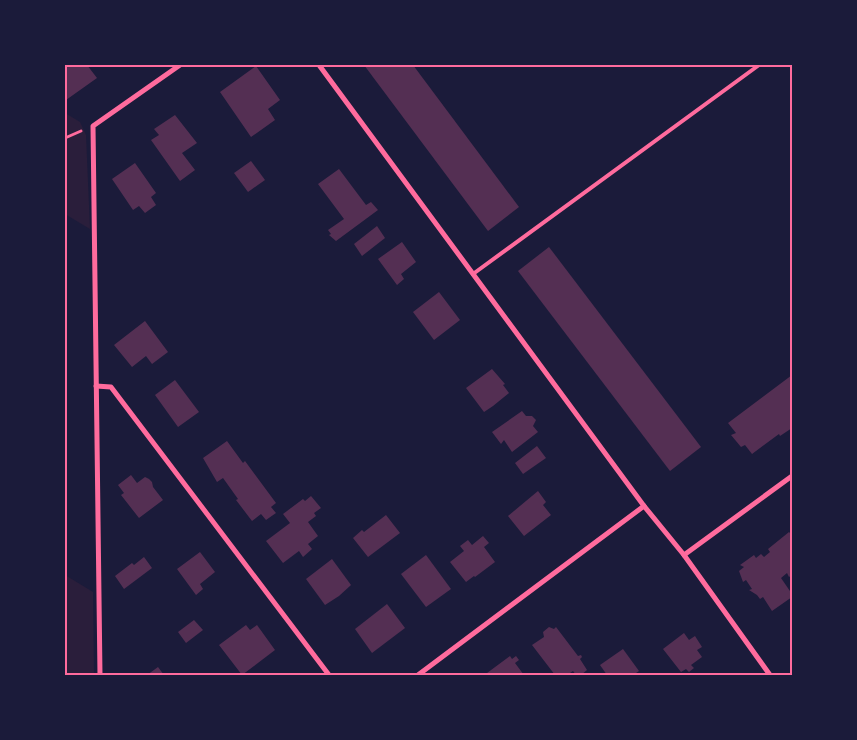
<svg xmlns="http://www.w3.org/2000/svg" width="857" height="740" viewBox="0 0 857 740" font-family="'Archivo Narrow',sans-serif">
  <style>
    .green { fill: #2a1e3b }
    .building { fill: #542f53 }
    .lines { fill: none; stroke-linecap: round; stroke-linejoin: round }
    .path { stroke: #ff6b9d; stroke-width: 3 }
    .service { stroke: #ff6b9d; stroke-width: 4 }
    .minor { stroke: #ff6b9d; stroke-width: 5 }
    .neatline { fill: none; stroke: #ff6b9d; stroke-width: 2 }
  </style>
  <rect width="100%" height="100%" fill="#1b1b3a"/>
  <g class="green">
    <polygon points="65,113 80,122 86,135 90,229 65,214"/>
    <polygon points="65,575 93,592 94,675 65,675"/>
  </g>
  <g class="building">
    <polygon points="65,65 75,65 76,67 80,65 87,65 97,78 66,100"/>
    <polygon points="364,65 413,65 519,207 488,231"/>
    <polygon points="256,66 280,100 268,109 275,120 251,137 220,92"/>
    <polygon points="175,115 197,143 182,153 195,170 180,181 151,140 159,135 154,129"/>
    <polygon points="251,161 265,180 248,192 234,173"/>
    <polygon points="135,163 156,193 151,197 156,205 145,213 139,206 133,210 112,179"/>
    <polygon points="339,169 366,205 371,202 378,210 336,241 329,235 331,234 328,230 344,219 318,184"/>
    <polygon points="377,226 385,238 362,256 354,244"/>
    <polygon points="402,242 416,262 401,274 404,279 397,285 378,259"/>
    <polygon points="549,247 701,447 670,471 518,271"/>
    <polygon points="439,292 460,320 434,340 413,312"/>
    <polygon points="145,321 168,352 152,364 146,356 132,367 114,345"/>
    <polygon points="492,369 505,384 503,385 509,393 493,406 484,412 466,388"/>
    <polygon points="792,375 792,428 780,436 779,434 752,454 745,445 741,447 731,435 736,433 728,423"/>
    <polygon points="175,380 199,412 178,427 155,395"/>
    <polygon points="522,411 526,416 532,416 536,420 533,426 538,432 512,452 504,440 501,444 492,432"/>
    <polygon points="227,441 243,463 245,461 276,503 271,507 276,513 266,520 261,514 252,521 236,500 238,499 223,478 217,482 203,458"/>
    <polygon points="537,446 546,458 523,474 515,463"/>
    <polygon points="131,475 137,483 145,477 149,479 152,482 153,487 163,500 139,518 121,495 124,493 118,485"/>
    <polygon points="538,491 546,502 543,505 551,515 524,536 508,516"/>
    <polygon points="311,496 321,508 314,513 316,516 308,522 318,536 308,544 312,549 303,557 299,551 283,563 266,541 290,523 283,514 303,499 305,501"/>
    <polygon points="386,515 400,533 368,557 353,538 362,530 364,532"/>
    <polygon points="789,532 792,535 792,575 789,577 787,573 781,578 792,594 792,597 772,611 763,597 760,599 757,595 749,590 752,589 746,580 743,582 739,571 744,567 740,565 754,555 756,558 761,554 764,557 770,552 768,549"/>
    <polygon points="483,536 489,543 484,547 495,562 475,577 474,576 466,582 450,562 464,551 460,546 468,540 472,545"/>
    <polygon points="200,552 215,572 200,584 203,589 196,595 177,569"/>
    <polygon points="426,555 451,589 426,607 401,574"/>
    <polygon points="144,557 152,568 124,589 115,576 132,563 134,565"/>
    <polygon points="332,559 351,585 339,596 325,605 306,579"/>
    <polygon points="387,604 405,628 372,653 355,629"/>
    <polygon points="194,620 203,630 186,643 178,632"/>
    <polygon points="246,625 250,630 257,625 275,650 242,675 219,645"/>
    <polygon points="549,627 554,629 556,627 578,656 581,655 582,657 580,659 587,670 581,675 576,675 573,671 567,675 555,675 532,645 544,637 543,632"/>
    <polygon points="684,633 689,640 695,636 702,647 697,650 702,657 691,665 694,668 689,672 686,669 681,672 663,649"/>
    <polygon points="623,649 639,671 633,675 607,675 600,665"/>
    <polygon points="510,656 512,659 516,656 519,660 515,663 524,675 488,675 487,673"/>
    <polygon points="158,667 164,675 147,675"/>
  </g>
  <g class="lines">
    <polyline class="path" points="65,138 81,131"/>
    <polyline class="service" points="473,274 759,65"/>
    <g class="minor">
      <polyline points="319,65 644,506 684,555 770,675"/>
      <polyline points="96,386 111,387 329,675"/>
      <polyline points="684,555 792,476"/>
      <polyline points="100,675 93,126 180,65"/>
      <polyline points="418,675 644,506"/>
    </g>
  </g>
  <rect width="857" height="740" fill="none" stroke="#1b1b3a" stroke-width="132"/>
  <rect x="66" y="66" width="725" height="608" class="neatline"/>
</svg>
